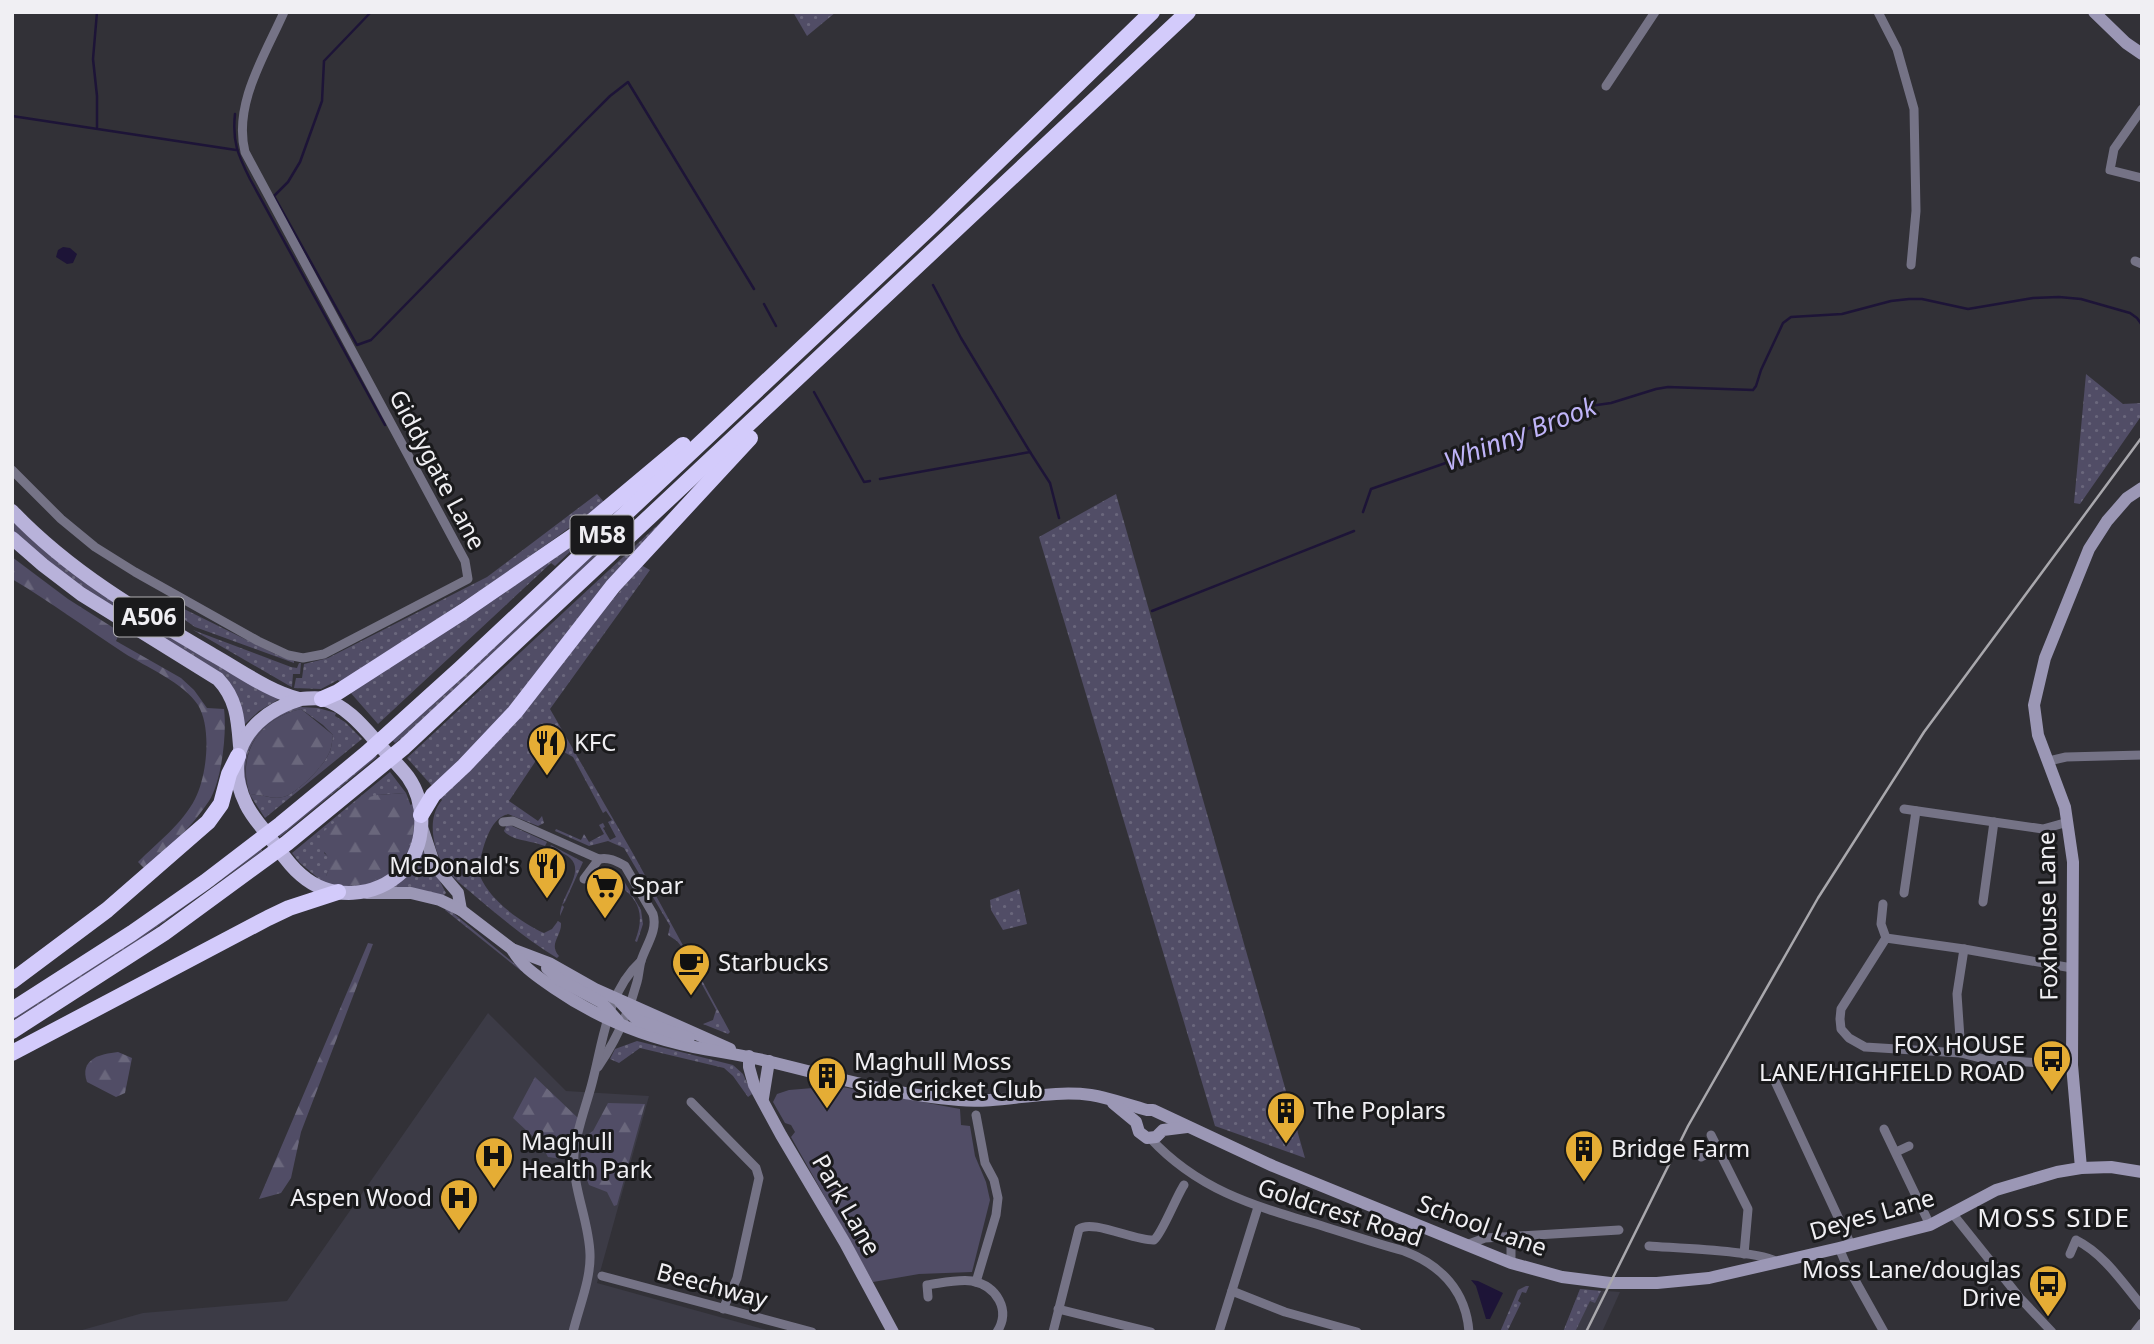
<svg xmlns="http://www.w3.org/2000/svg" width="2154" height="1344" viewBox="0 0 2154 1344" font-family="'Noto Sans',sans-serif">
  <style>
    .built { fill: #3c3b46 }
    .grass { fill: url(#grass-dots) }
    .forest { fill: url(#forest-firs) }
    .park { fill: #514d66 }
    .water { fill: #1d1437 }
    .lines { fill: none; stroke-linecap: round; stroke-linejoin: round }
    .stream { stroke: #1d1437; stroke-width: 2.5 }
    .street { stroke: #757386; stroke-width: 9 }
    .secondary { stroke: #9b97b5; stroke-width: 12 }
    .primary { stroke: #b8b2da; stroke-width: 14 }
    .highway { stroke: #d3cbfb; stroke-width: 16 }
    .rail { stroke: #a9a8ad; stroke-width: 2.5 }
    .labels { text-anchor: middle; stroke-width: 6; stroke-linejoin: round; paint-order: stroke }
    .shield { fill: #1a1a1c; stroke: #b0afb2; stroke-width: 2 }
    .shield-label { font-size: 23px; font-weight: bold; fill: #f0eff3 }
    .street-label { font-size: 24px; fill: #f0eff3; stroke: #1a1a1c }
    .poi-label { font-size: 24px; fill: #f0eff3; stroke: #1a1a1c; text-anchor: start }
    .water-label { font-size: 26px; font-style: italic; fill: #bfb4f8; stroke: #1a1a1c }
    .neighbourhood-label { font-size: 26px; letter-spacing: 2px; fill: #f0eff3; stroke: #1a1a1c }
  </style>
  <defs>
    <pattern id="grass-dots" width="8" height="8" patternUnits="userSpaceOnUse" patternTransform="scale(1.75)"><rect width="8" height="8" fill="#514d66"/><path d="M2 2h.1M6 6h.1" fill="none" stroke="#6a677c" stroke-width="1.8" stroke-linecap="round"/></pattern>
    <pattern id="forest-firs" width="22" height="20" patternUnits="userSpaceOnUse" patternTransform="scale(1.75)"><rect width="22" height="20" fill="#514d66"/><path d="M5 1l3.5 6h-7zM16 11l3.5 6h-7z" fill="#6a677c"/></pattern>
  </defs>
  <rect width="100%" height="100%" fill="#323137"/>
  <g class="built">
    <polygon points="488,1013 566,1091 649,1096 597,1283 774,1332 75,1332 143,1313 287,1301"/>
    <polygon points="1580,1289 1620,1292 1602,1332 1563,1332"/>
  </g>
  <g class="grass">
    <polygon points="793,12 836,12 807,36"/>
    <polygon points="2086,374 2123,404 2142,403 2142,415 2080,504 2074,503"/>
    <path d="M597 494 604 502C525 562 443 616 359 669L352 678 341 684 338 680 321 689 294 688 296 678H302L304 664 328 658 487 577Z"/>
    <polygon points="1116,494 1305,1158 1215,1126 1039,537"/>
    <polygon points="679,505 501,720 433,787 407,758"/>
    <polygon points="612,512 555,566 551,563 378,724 349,691"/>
    <polygon points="12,519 279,699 259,711 244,725 239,700 218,671 146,629 66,576 12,530"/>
    <polygon points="622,524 628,531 402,741 400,739 395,743 391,739"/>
    <path d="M641 565 650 570 550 709 635 857 730 1032 728 1034 703 1024 713 1020 716 1010 681 946 677 941 668 935 670 926 624 848 608 841 589 846 555 831 556 829 581 840 584 834 589 842 604 834 599 825 603 823 605 827 603 828 610 840 616 837 608 822 612 820 606 811 603 813 573 757 551 745 545 747 509 801 538 821 542 816 544 823 538 826 508 814C488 819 483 850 478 868 482 895 521 923 544 933L552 929 558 921 561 923C562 936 548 944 559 956L557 958C528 940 501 918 475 896 465 887 452 878 444 866 432 847 427 817 442 800L439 796 451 784 466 775 508 729Z"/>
    <polygon points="178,606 275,654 294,661 294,663 195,627 185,620 182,625 173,620"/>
    <polygon points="193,630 291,667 297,668 299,663 301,663 300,674 293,674 292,687 288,685"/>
    <path d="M300 707 318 708 336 713 335 716 345 722 362 739 265 818 250 795C261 793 272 800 283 797 297 794 325 765 330 751 332 746 332 740 333 735L323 725 301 709C262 717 237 751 248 790L245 791C235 750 261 716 300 707Z"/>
    <polygon points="375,754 377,757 280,837 278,834"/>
    <polygon points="390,772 406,793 377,795 324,853 330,858 331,866 326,876 408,847 414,825 410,805 413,804 416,825 410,848 393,872 375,883 343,889 317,880 318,878 300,863 292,853"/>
    <path d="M506 826H512L547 842 545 846C531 840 512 841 504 831Z"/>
    <path d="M551 845 583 862 565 902 562 905 564 907 560 916C560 896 586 872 570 858 565 853 556 851 549 848Z"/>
    <polygon points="260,847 262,851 129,947 12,1021 12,1016"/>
    <polygon points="424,851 446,893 441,898 392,888"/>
    <path d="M604 871H613L621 876 641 910 643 924 637 942 635 941C649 907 632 890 602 877L601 873Z"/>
    <polygon points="1019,889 1027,924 1003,930 991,910 990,900"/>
    <polygon points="447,908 521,969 571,1006 520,970 445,910"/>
    <polygon points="637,1041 733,1065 743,1074 752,1094 748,1097 733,1076 724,1068 640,1048 619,1063 610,1059 615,1049"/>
    <polygon points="1526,1286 1529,1286 1526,1293 1522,1292 1518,1301 1521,1303 1507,1332 1500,1332 1518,1290"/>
    <polygon points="1580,1289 1601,1291 1595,1303 1590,1301 1575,1332 1563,1332"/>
  </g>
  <g class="forest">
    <path d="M12 557 68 599 120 632 116 641 181 678 194 690 207 708 224 709C227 732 222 781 209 801 193 825 168 851 144 868L138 862C157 843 183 823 195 799 207 776 212 728 198 705 184 683 146 667 124 653 87 629 51 602 12 579Z"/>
    <path d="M301 709 333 735C332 740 332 746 330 751 325 765 297 794 283 797 272 800 262 793 250 795 236 754 259 718 301 709Z"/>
    <path d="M406 793C410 803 414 814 414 825 411 867 368 896 328 882L326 876C335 859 328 859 319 844L321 834 362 799 377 795Z"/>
    <polygon points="368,943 373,944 301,1132 291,1178 281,1193 259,1199"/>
    <path d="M118 1052 132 1058 125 1093 116 1097 87 1082C79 1059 100 1054 118 1052Z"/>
    <polygon points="535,1077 579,1119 571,1151 562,1159 548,1157 541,1144 513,1118"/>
    <polygon points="608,1103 645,1104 617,1205 614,1206 607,1192 589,1185 580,1162 584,1137 593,1131"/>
  </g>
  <polygon class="park" points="837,1086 960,1109 961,1125 970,1126 975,1156 986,1182 990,1200 972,1272 919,1274 873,1282 791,1137 795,1132 791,1125 785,1123 773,1102 777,1094 789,1090"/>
  <g class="water">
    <polygon points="63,247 70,248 77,254 73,263 67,264 56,257 58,250"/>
    <polygon points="1471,1280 1478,1281 1503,1293 1490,1319 1486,1319 1476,1286"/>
  </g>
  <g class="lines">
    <g class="stream">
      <polyline points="371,12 324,61 322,101 300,162 288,182 274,196 357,345 371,340 584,122 610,96 628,82 754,289"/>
      <path d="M235 114C232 142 238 155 250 179L385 425"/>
      <polyline points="12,116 236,150"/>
      <polyline points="97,127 97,96 93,59 97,12"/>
      <polyline points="764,304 776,326"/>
      <polyline points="814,392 864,482 870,481"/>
      <polyline points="1030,452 1050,483 1059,518"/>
      <polyline points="880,479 1030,452 961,338 933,285"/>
      <polyline points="1363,512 1371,489 1460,458 1576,408 1611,403 1656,389 1668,387 1753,390 1756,386 1761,370 1783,323 1791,317 1842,314 1891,301 1909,299 1922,299 1968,309 2033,298 2059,297 2081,299 2130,313 2137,318 2142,325"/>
      <polyline points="1152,611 1354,531"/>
    </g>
    <g class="street">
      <polyline points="1878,12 1897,49 1914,109 1916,211 1911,265"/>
      <polyline points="1606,86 1655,12"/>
      <polyline points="2142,109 2114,149 2110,170 2142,178"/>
      <polyline points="2135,261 2142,264"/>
      <path d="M12 470 61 519 95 547 135 572 258 641 288 655 303 658 324 654 468 579 465 561 245 152C233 104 265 55 284 12"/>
      <polyline points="2049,761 2066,757 2142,755"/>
      <polyline points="1904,809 2043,829 2068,822"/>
      <path d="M503 822 513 821 599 859C609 857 616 861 625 866L653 914C658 930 646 945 641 961 639 968 639 975 637 982 629 1012 615 1042 598 1067"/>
      <polyline points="584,879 599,859"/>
      <polyline points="1904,893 1916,811"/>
      <polyline points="1983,902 1994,822"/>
      <polyline points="1883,904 1881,924 1886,938"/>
      <polyline points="2072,968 1964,949 1886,938 1841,1009 1840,1019 1841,1029 1849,1038 1865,1047 1961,1053 1984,1059 2072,1065"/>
      <polyline points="1961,1053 1957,994 1964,949"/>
      <polyline points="1773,1077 1851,1245"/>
      <polyline points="691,1102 756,1168 759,1178 737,1278 723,1309"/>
      <polyline points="1884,1129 1930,1225"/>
      <polyline points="1711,1135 1748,1209 1744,1254"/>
      <path d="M1150 1138C1197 1189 1251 1205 1316 1224 1345 1233 1374 1243 1404 1251 1441 1265 1466 1291 1469 1332"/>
      <polyline points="1896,1152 1909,1146"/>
      <polyline points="1701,1157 1718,1148"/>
      <polyline points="1952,1213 2020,1298 2052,1332"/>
      <polyline points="1511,1238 1511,1263"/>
      <polyline points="1466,1245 1485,1238 1619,1230"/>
      <path d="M1649 1246C1672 1248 1764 1251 1777 1262"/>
      <polyline points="1839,1248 1846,1264 1884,1332"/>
      <path d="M2070 1254 2076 1240C2104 1254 2122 1282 2142 1306"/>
      <polyline points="602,1276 812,1332"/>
      <polyline points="976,1282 996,1215 998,1198 994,1180 985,1163 976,1115"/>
      <polyline points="1232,1291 1285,1312 1357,1332"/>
      <path d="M928 1297 927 1285C942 1283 958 1279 972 1281 997 1286 1011 1310 997 1332"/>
      <polyline points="1058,1309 1151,1332"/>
      <path d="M573 1332C579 1307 591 1279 590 1254 589 1220 572 1188 574 1154 576 1132 585 1109 591 1087 603 1044 606 993 641 961"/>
      <path d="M1053 1332 1079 1229C1092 1219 1135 1241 1154 1240 1162 1234 1176 1197 1184 1185"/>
      <polyline points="1219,1332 1258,1207"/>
      <polyline points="2135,1332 2142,1323"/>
    </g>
    <g class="secondary">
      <polyline points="2094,12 2126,43 2142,54"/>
      <polyline points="422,827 435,866 458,893 461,910"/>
      <polyline points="367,893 411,893 440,900 461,910 512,949 549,963 595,989 730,1049"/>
      <path d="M512 949C522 967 537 976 554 988 596 1017 644 1037 694 1047 719 1052 743 1055 767 1061 830 1076 894 1095 959 1100 1002 1104 1047 1089 1091 1095 1110 1098 1128 1105 1147 1110H1153L1273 1166 1511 1263 1562 1277 1610 1283H1657L1709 1278 1839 1248 1930 1225 1996 1190 2057 1172 2081 1168 2111 1167 2142 1172"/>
      <polyline points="547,968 560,980 601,1002 618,1021"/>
      <polyline points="620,1002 637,1020 689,1038"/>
      <polyline points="749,1056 749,1067 754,1085 781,1135 845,1243 893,1332"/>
      <polyline points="763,1098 769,1061"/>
      <polyline points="1113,1103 1136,1122 1139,1132 1147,1138 1156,1137 1163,1130 1187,1127"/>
      <polyline points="2081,1168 2072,1065 2073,862 2065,807 2038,735 2034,705 2045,658 2089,549 2107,521 2127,498 2142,488"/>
    </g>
    <g class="primary">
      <path d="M12 511C70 572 141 613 213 655 240 670 268 691 299 699"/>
      <path d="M12 538 43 565 81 594 218 679C237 699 238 720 240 746"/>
      <path d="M301 699C307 699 316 697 322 699 344 704 362 725 376 741 386 753 398 764 408 777 427 804 426 846 403 871 375 898 331 901 301 875 289 865 280 851 271 839 262 827 252 817 246 804 221 753 252 714 301 699Z"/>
    </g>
    <g class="highway">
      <polyline points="322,699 338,692 464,611 579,532 683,445"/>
      <polyline points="421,815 433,795 464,766 515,712 613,586 750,438"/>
      <polyline points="12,981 107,910 208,822 221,804 229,774 238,756"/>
      <polyline points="12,1010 132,933 205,882 281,824 367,753 460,669 936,222 1152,12"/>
      <polyline points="12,1031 164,933 287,843 404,747 1188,12"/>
      <polyline points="12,1053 268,918 289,908 338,892"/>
    </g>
    <polyline class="rail" points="1586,1332 1688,1126 1818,898 1924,732 2142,437"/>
  </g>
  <defs>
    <symbol id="restaurant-pin" viewBox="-11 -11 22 30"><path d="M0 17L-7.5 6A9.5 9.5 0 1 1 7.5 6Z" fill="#e5ad35" stroke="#1a1a1c"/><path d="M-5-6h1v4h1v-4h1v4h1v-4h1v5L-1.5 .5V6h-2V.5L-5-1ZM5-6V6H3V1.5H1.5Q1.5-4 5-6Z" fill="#111"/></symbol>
    <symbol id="supermarket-pin" viewBox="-11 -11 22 30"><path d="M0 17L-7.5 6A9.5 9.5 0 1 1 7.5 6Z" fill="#e5ad35" stroke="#1a1a1c"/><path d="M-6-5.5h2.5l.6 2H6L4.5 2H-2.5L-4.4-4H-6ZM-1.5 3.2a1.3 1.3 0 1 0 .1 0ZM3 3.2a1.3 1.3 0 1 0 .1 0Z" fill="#111"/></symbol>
    <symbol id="cafe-pin" viewBox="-11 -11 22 30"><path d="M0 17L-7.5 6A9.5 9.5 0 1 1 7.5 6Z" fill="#e5ad35" stroke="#1a1a1c"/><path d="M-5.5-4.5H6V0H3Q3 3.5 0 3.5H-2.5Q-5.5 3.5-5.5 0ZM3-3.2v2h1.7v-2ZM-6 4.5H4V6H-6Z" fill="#111"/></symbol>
    <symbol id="bus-pin" viewBox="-11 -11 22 30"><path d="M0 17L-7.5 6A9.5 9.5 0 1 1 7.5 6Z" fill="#e5ad35" stroke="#1a1a1c"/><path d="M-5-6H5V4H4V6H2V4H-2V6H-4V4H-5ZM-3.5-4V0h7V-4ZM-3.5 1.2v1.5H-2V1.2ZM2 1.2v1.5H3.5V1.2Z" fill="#111"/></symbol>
    <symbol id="building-pin" viewBox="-11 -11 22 30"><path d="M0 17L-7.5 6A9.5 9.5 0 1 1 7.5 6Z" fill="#e5ad35" stroke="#1a1a1c"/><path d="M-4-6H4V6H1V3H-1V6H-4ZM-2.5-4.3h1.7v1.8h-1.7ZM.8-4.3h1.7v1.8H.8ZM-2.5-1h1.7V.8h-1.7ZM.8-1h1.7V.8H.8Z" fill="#111"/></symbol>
    <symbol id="hospital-pin" viewBox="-11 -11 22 30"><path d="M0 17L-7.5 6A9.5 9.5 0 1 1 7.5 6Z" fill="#e5ad35" stroke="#1a1a1c"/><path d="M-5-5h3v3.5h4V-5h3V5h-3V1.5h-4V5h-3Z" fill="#111"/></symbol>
  </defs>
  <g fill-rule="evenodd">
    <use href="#restaurant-pin" x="525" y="721" width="44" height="60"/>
    <use href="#restaurant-pin" x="525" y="844" width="44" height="60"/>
    <use href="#supermarket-pin" x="583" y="864" width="44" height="60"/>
    <use href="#cafe-pin" x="669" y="941" width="44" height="60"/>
    <use href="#bus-pin" x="2030" y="1037" width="44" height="60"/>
    <use href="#building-pin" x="805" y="1054" width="44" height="60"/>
    <use href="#building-pin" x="1264" y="1089" width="44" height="60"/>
    <use href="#building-pin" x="1562" y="1127" width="44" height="60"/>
    <use href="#hospital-pin" x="472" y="1134" width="44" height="60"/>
    <use href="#hospital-pin" x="437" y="1176" width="44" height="60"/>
    <use href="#bus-pin" x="2026" y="1262" width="44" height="60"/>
  </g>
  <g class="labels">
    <g class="shield">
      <rect x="570.5" y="515.5" width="63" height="39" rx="5"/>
      <rect x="114" y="597.5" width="70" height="39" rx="5"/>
    </g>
    <g class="shield-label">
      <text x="602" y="543">M58</text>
      <text x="149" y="625">A506</text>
    </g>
    <g class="street-label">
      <text transform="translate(437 470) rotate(62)" y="8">Giddygate Lane</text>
      <text transform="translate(2048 916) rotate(-91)" y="8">Foxhouse Lane</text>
      <text transform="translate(846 1205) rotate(60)" y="8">Park Lane</text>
      <text transform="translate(1340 1213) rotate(18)" y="8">Goldcrest Road</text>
      <text transform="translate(1872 1215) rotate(-16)" y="8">Deyes Lane</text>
      <text transform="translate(1482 1226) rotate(20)" y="8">School Lane</text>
      <text transform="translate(712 1286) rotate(15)" y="8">Beechway</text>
    </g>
    <g class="poi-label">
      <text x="574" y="751">KFC</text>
      <text x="520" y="874" text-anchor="end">McDonald's</text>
      <text x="632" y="894">Spar</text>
      <text x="718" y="971">Starbucks</text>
      <text x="2025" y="1053" text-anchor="end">FOX HOUSE<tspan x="2025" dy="28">LANE/HIGHFIELD ROAD</tspan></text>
      <text x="854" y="1070">Maghull Moss<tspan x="854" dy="28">Side Cricket Club</tspan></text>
      <text x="1313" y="1119">The Poplars</text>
      <text x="521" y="1150">Maghull<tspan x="521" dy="28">Health Park</tspan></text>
      <text x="1611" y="1157">Bridge Farm</text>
      <text x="432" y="1206" text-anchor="end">Aspen Wood</text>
      <text x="2021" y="1278" text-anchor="end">Moss Lane/douglas<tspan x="2021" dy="28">Drive</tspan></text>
    </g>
    <g class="water-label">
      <text transform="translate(1520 434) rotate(-21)" y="9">Whinny Brook</text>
    </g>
    <g class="neighbourhood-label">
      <text x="2054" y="1227">MOSS SIDE</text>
    </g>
  </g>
  <rect width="2154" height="1344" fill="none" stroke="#f0eff3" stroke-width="28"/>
</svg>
